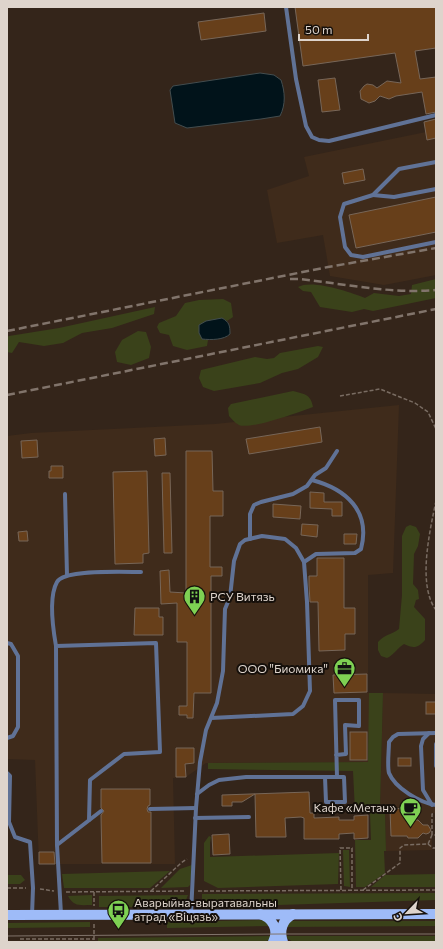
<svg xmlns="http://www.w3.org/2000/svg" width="443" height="949" viewBox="0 0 443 949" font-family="Commissioner,sans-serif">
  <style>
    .built { fill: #3f2b1b }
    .green { fill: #3a421a }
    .water { fill: #01131a; stroke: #434d4f }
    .building { fill: #673f1a; stroke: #776658 }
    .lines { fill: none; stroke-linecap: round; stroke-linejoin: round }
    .path { stroke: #796c62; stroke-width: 1.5; stroke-dasharray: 4 2; stroke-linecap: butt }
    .service { stroke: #607296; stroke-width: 4 }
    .primary { stroke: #9ebbf8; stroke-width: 10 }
    .tram { stroke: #81746b; stroke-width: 1 }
    .rail { stroke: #81746b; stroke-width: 2.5; stroke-dasharray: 8 4; stroke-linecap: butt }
    .labels { text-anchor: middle; stroke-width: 4; stroke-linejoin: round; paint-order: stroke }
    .poi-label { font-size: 12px; fill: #ded4cc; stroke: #16100b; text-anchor: start }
  </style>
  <rect width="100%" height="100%" fill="#34251a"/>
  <g class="built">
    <polygon points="436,120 436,275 384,285 330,276 323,235 277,243 267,190 309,176 304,157 426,132 424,122"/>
    <polygon points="399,405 393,573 368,575 368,674 367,674 367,692 369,693 369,762 206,763 186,777 173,778 175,864 39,864 35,760 7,759 7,436 31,433 215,424"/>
    <polygon points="383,693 436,694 436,813 431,813 432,850 386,851 385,812 380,811"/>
  </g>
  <g class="green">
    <path d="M436 279V298L373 311 364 309 352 312 320 307 311 292 303 291 298 287C312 279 350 292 365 298L374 293 399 296 411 294 412 285Z"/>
    <polygon points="223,299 231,303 233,317 227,321 222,318 202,339 208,340 207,346 187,350 173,346 169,335 160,333 157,327 159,323 176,316 185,303 199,300"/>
    <polygon points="155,307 154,314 112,328 82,333 63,343 44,346 19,342 12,353 7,352 7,337 9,336 59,328"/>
    <polygon points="138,331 146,332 151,347 149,358 131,365 117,362 115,352 122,340"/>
    <polygon points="318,346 323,347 318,357 298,369 282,373 260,383 214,391 203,387 199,378 201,370 255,357 267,359 274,358 280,353"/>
    <path d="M293 391C304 394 311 394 313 407 299 412 251 430 239 425 235 423 232 419 229 416L228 408 231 404Z"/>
    <path d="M410 525 416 527 420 534 418 546 414 554 413 584 418 590 419 599 416 600 414 607 425 619V640C418 648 414 649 404 644 397 648 394 655 387 658L381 656 378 650V642C385 634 391 635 399 629L402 595V536L406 527Z"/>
    <polygon points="369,693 383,693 380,811 385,811 386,851 384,851 385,873 365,887 356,887 355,840 371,840 370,814 355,811 353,771 208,769 208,763 368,762"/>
    <polygon points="209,836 211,837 210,843 210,857 339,853 338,884 218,888 204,881 204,843"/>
    <polygon points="343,850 349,850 350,887 344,886"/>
    <polygon points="192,865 190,885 188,887 161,888 180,869"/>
    <polygon points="170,871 150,888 64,888 62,874"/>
    <polygon points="436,874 436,887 371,887 385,875"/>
    <polygon points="7,875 21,875 25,880 20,884 7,884"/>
    <polygon points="436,893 436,900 217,907 207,905 202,900 202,894"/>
    <path d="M92 895V905C80 905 74 907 68 896Z"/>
    <polygon points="188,895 184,905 179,907 99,907 99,896"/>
    <polygon points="264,920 272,926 167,928 167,922"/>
    <polygon points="290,921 436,921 436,926 284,927"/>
    <polygon points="90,922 90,927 7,928 7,923"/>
    <polygon points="271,936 270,939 265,942 98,942 98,938"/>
    <polygon points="284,936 436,936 436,941 293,942"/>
  </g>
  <g class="water">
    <path d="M260 73 274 75 281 80C285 92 286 104 280 116L261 119 187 128 175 123 170 90 173 86Z"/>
    <path d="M222 318C229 322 230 325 230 334 224 340 211 340 202 339L199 333V325L206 321Z"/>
  </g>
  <g class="building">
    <polygon points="295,7 436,7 436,48 415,51 420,79 436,77 436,112 426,114 422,92 396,96 389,99 380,96 375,101 369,103 361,99 360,91 364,86 367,84 373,85 377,88 387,81 401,83 395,53 303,66"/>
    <polygon points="264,13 266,31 201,40 198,22"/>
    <polygon points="335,78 340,110 322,112 318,80"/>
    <polygon points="436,119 436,138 427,140 424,122"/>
    <polygon points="363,169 365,180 344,184 342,173"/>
    <polygon points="436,197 436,232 356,248 349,215"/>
    <polygon points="320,427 322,442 249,454 246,439"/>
    <polygon points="165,438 166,455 155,456 154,439"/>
    <polygon points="37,440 38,457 22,458 21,441"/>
    <polygon points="186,451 212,451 213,491 223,491 223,516 210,516 210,567 222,567 222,576 211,576 211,693 194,693 193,718 187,718 187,715 179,715 179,706 187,706 187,642 177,642 177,603 161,604 160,571 169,570 170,592 186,593"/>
    <polygon points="51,466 63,466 63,478 49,478 49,471 51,471"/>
    <polygon points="147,471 149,553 143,554 143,563 115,564 113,472"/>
    <polygon points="162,473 170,473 172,553 164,553"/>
    <polygon points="310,492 324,493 324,502 342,502 342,516 332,516 332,509 310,508"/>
    <polygon points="273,504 301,506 300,519 273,517"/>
    <polygon points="302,524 318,525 317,537 301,535"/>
    <polygon points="27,531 28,541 19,541 18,532"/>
    <polygon points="344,534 357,534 356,544 344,544"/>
    <polygon points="317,558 344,558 344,608 355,608 355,634 345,634 345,650 319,651 318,602 310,602 309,585 309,576 317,576"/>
    <polygon points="135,608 159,608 159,617 163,617 163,635 134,635"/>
    <polygon points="367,674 367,692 334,693 333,675"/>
    <rect x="426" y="702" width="10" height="12"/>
    <rect x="350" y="732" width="17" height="28"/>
    <polygon points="176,748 194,748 194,763 185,764 186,777 176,777"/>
    <rect x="398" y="758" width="13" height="8"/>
    <polygon points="101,789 150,789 150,805 148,806 147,809 148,812 151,812 151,863 102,863 101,815 104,811 101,808"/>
    <polygon points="309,792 310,813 314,813 314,818 339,817 339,820 354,820 354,816 368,815 368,838 354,839 354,833 339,834 339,839 304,839 304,818 301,817 285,818 286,837 256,837 255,794 242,802 232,802 232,806 222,806 222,795"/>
    <polygon points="412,808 412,820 418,820 423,825 428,825 431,830 429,833 426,834 423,833 418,838 408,838 407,836 391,836 390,809"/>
    <polygon points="229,834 230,854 213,855 212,835"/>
    <polygon points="39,852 54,852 55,864 39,864"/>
  </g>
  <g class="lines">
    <g class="path">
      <polyline points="340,396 380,389 415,403 428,412 436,429"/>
      <path d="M436 501C430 530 417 585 436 610"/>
      <polyline points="432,835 432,814 436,814"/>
      <polyline points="428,844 433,848 436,848"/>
      <polyline points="7,888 26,888"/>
      <polyline points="40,889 54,891"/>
      <polyline points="341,890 340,848 352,848 352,890"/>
      <polyline points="363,890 400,863 400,848 404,845 428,844 432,835 436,835"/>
      <polyline points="151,891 181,863 187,859"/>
      <polyline points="198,891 436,890"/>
      <polyline points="66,892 186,891"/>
      <polyline points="94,892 94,906"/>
      <polyline points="94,924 94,942"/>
      <polyline points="20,939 94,939"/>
    </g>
    <g class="service">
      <polyline points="286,7 296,79 306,126 312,137 319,140 329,141 436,115"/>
      <polyline points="436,162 399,169 373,195 344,204 340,217 345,247 351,255 363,257 436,242"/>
      <polyline points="373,195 394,197 436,189"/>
      <polyline points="65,494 67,575"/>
      <polyline points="250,539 250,514 254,505 261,502 293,494 307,486 315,475 326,468 337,451"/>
      <path d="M304 562 316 554 355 553 361 549C371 511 346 489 312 480"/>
      <polyline points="7,643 11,644 18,656 18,727 13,736 7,738"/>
      <path d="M56 646C53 629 48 598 57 582 64 569 125 572 141 572"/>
      <polyline points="429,733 423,739 421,746 423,790 432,805"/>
      <path d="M436 733 398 734 393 737 389 742C389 750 387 766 389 773 395 788 420 803 436 805"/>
      <polyline points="436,744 436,766"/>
      <polyline points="336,755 346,754 345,725 359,726 359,700 335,700 337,777"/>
      <polyline points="7,773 10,776 9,822 15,837 30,842 33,888 32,915"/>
      <polyline points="197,794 209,785 219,780 246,777 325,777 326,802 345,802 344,777 325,777"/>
      <polyline points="150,809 196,808"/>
      <polyline points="195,818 249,817"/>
      <polyline points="57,845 56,646 156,643 160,752 124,754 90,780 89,820"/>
      <polyline points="61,914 57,845 101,811"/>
      <polyline points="191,914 196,808 200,762 206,730 217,703 223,671 225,609 230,597 234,561 240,544 245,540 262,536 285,539 296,548 304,562 307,602 310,691 303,706 293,714 211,718"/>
    </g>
    <g class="primary">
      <path d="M260 914C273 918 279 930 273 942"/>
      <polyline points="7,915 436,914"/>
      <path d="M283 942C279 931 282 920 293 914"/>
    </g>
    <polyline class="tram" points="7,936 281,934 436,934"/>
    <g class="rail">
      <path d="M290 279H300C345 284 391 294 436 290"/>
      <polyline points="7,331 328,267 436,248"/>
      <polyline points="7,395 436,309"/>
    </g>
  </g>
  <defs>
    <symbol id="building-pin" viewBox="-11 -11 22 30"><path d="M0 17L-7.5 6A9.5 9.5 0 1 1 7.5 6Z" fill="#7ed153" stroke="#16100b"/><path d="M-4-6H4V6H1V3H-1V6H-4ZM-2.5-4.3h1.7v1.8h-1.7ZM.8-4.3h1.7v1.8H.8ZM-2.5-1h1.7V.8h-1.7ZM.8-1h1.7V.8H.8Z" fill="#111"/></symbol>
    <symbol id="office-pin" viewBox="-11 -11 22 30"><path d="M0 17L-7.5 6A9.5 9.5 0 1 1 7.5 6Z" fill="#7ed153" stroke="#16100b"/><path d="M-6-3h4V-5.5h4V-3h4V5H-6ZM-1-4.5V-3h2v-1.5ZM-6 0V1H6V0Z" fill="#111"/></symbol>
    <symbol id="cafe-pin" viewBox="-11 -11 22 30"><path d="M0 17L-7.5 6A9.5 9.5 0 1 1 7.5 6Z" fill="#7ed153" stroke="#16100b"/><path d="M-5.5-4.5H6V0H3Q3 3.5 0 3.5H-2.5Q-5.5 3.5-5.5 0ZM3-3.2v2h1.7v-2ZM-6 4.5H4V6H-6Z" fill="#111"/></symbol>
    <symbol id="bus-pin" viewBox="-11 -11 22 30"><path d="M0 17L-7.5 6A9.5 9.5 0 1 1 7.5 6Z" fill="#7ed153" stroke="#16100b"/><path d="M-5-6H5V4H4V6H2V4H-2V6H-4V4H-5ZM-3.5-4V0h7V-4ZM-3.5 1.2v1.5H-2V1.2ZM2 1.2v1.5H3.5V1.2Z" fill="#111"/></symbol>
  </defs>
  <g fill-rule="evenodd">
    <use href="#building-pin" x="182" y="584" width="25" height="34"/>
    <use href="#office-pin" x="332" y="656" width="25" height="34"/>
    <use href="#cafe-pin" x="398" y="796" width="25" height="34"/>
    <use href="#bus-pin" x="106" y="898" width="25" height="34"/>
  </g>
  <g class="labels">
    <g class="poi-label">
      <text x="210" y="601">РСУ Витязь</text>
      <text x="328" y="673" text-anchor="end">ООО "Биомика"</text>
      <text x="396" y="812" text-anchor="end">Кафе «Метан»</text>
      <text x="134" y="907">Аварыйна-выратавальны<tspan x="134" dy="14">атрад «Віцязь»</tspan></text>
    </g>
  </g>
  <rect width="443" height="949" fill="none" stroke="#ded4cc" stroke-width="16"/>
  <g transform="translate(407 913) rotate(245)" stroke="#16100b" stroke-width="3" paint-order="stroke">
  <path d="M0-3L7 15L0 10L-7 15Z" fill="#ded4cc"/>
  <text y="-6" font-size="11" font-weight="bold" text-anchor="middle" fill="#ded4cc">С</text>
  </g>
  <path d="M299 34v6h69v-6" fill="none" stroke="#ded4cc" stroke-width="2"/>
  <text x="305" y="34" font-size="12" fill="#ded4cc" stroke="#16100b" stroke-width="3" paint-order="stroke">50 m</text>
</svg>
